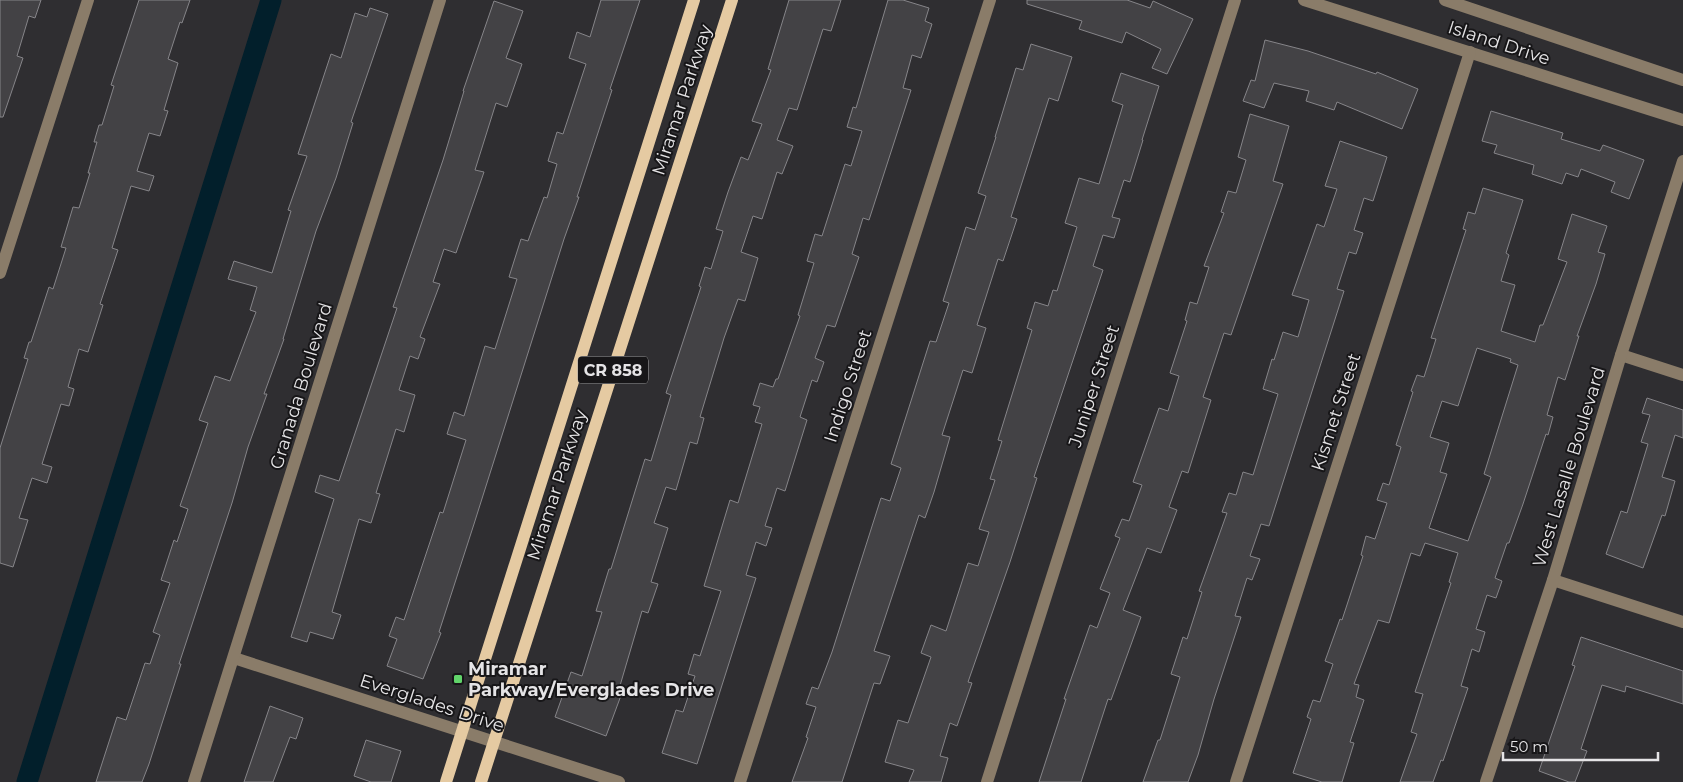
<svg xmlns="http://www.w3.org/2000/svg" width="1683" height="782" viewBox="0 0 1683 782" font-family="Montserrat,sans-serif">
  <style>
    .lines { fill: none; stroke-linecap: round; stroke-linejoin: round }
    .canal { stroke: #021f2b; stroke-width: 21 }
    .building { fill: #434245; stroke: #868589; fill-rule: evenodd }
    .minor { stroke: #8a7c69; stroke-width: 12 }
    .major { stroke: #e5caa2; stroke-width: 12 }
    .poi-dot { fill: #61d46a; stroke: #171618; stroke-width: 2 }
    .labels { text-anchor: middle; stroke-width: 4; stroke-linejoin: round; paint-order: stroke }
    .shield { fill: #171618; stroke: #a7a6a8; stroke-width: 1 }
    .shield-label { font-size: 16px; font-weight: bold; fill: #e5e4e6 }
    .street-label { font-size: 18px; fill: #e5e4e6; stroke: #171618 }
    .poi-label { font-size: 18px; font-weight: bold; fill: #e5e4e6; stroke: #171618; text-anchor: start }
  </style>
  <rect width="100%" height="100%" fill="#2f2e31"/>
  <g class="lines">
    <polyline class="canal" points="27,782 271,0"/>
  </g>
  <g class="building">
    <polygon points="0,0 41,0 35,18 29,16 17,56 23,58 3,117 0,117"/>
    <polygon points="139,0 190,0 182,23 180,22 168,59 178,63 164,110 168,111 160,136 149,133 137,171 154,176 149,191 131,186 112,248 118,250 100,304 103,305 88,352 79,349 68,387 74,389 69,406 61,404 42,464 52,467 47,483 32,478 19,518 28,520 13,567 0,563 0,448 28,359 24,358 29,342 31,342 49,287 53,289 66,248 61,247 73,207 79,208 90,173 88,173 97,142 94,142 99,125 102,125 114,86 111,85"/>
    <polygon points="601,0 640,0 610,89 612,90 577,197 579,197 564,239 474,524 439,632 441,633 423,679 387,666 397,639 389,636 396,617 404,620 440,512 443,513 466,440 447,434 454,412 464,416 485,346 495,349 517,279 509,277 521,239 528,241 544,197 547,198 557,164 548,161 557,132 563,134 586,64 569,58 577,32 590,37"/>
    <polygon points="789,0 841,0 831,31 823,29 797,110 789,108 777,140 793,146 782,174 777,172 762,219 753,216 741,252 758,258 745,301 738,299 724,338 700,417 704,418 697,444 690,442 676,490 666,487 654,523 668,528 651,582 658,584 648,613 642,611 619,689 623,690 606,736 555,717 571,672 582,676 602,612 596,611 609,569 611,569 645,459 651,461 671,395 666,393 701,287 699,286 705,267 711,269 723,231 716,229 728,192 741,157 748,160 762,124 752,121 771,70 768,69"/>
    <polygon points="888,0 903,0 929,8 925,21 932,24 921,58 912,55 903,88 911,90 869,220 863,218 852,254 859,257 835,327 827,325 815,358 824,362 817,382 812,380 800,417 807,420 785,491 777,488 765,526 772,528 766,546 756,542 746,575 756,578 697,764 662,753 676,710 683,712 695,676 688,674 694,654 700,656 721,591 704,586 730,500 738,503 762,424 755,422 760,407 753,405 760,383 773,387 776,379 778,379 800,316 798,315 814,263 807,261 815,234 822,236 845,164 851,166 862,131 847,127 853,107 856,108"/>
    <polygon points="1027,0 1127,0 1150,8 1153,1 1193,19 1167,74 1152,68 1161,49 1126,32 1122,43 1079,29 1082,21 1027,4"/>
    <polygon points="494,1 523,11 506,58 522,64 507,107 496,103 475,170 484,172 456,253 444,249 433,282 440,284 420,337 425,339 418,359 410,356 399,390 415,395 404,432 396,429 376,493 380,494 371,523 359,519 332,612 341,615 333,639 310,632 307,642 291,637 334,499 315,492 320,475 339,481 397,308 393,307 443,160 464,91 463,91"/>
    <polygon points="370,8 388,14 351,122 353,123 336,178 316,231 283,339 284,339 264,394 267,394 248,447 232,503 179,664 181,664 149,764 142,782 96,782 117,717 126,720 145,663 150,664 160,635 153,632 170,583 161,580 174,540 177,542 188,509 180,506 208,423 199,420 215,376 230,381 256,312 250,310 257,287 228,279 234,261 272,273 291,211 288,210 307,156 298,154 331,54 341,58 355,13 367,17"/>
    <polygon points="1265,40 1308,51 1376,74 1377,72 1418,89 1402,129 1337,102 1334,110 1306,101 1309,91 1274,83 1264,108 1243,101 1251,80 1255,81"/>
    <polygon points="1031,44 1072,57 1058,101 1049,98 1011,217 1017,219 1003,261 998,259 977,325 986,328 972,373 963,370 942,435 950,437 934,492 925,518 919,515 874,651 890,656 880,684 874,683 842,782 792,782 808,738 806,737 816,707 806,704 812,687 818,689 832,652 881,498 890,501 901,468 891,464 930,341 936,342 949,303 943,301 966,227 975,230 986,196 978,193 996,137 995,137 1016,68 1023,70"/>
    <polygon points="1121,73 1159,86 1142,140 1143,140 1130,182 1124,180 1112,217 1120,219 1114,238 1103,235 1093,266 1103,270 1034,477 1037,478 1010,562 968,682 972,683 957,726 950,723 940,756 948,758 941,782 909,782 914,770 885,762 898,720 908,723 931,657 921,653 931,625 946,631 968,563 978,566 989,532 979,529 995,480 990,479 1002,441 998,440 1032,330 1027,328 1035,302 1048,306 1053,290 1057,291 1077,227 1065,223 1079,178 1099,184 1123,105 1112,101"/>
    <polygon points="1491,111 1563,133 1561,139 1600,151 1603,145 1644,160 1629,199 1611,192 1615,182 1581,169 1578,177 1566,173 1562,184 1532,174 1534,165 1494,153 1497,145 1482,141"/>
    <polygon points="1250,114 1289,126 1273,181 1283,184 1231,335 1224,333 1203,397 1211,400 1188,473 1182,471 1169,507 1177,510 1161,553 1147,548 1123,610 1141,617 1111,700 1108,699 1081,782 1039,782 1066,699 1064,699 1090,625 1097,628 1110,593 1100,589 1120,538 1115,536 1122,519 1129,521 1142,485 1133,482 1159,408 1168,411 1179,376 1170,373 1187,321 1185,320 1190,302 1197,304 1209,267 1204,266 1224,213 1221,212 1228,191 1236,193 1246,160 1238,157"/>
    <polygon points="1340,141 1387,157 1373,201 1364,198 1354,230 1363,233 1356,254 1349,252 1337,289 1344,291 1269,526 1261,524 1250,556 1260,559 1252,580 1247,578 1235,616 1241,617 1214,699 1198,755 1188,782 1143,782 1158,740 1160,740 1180,677 1171,674 1183,637 1187,639 1202,592 1199,591 1227,513 1222,512 1229,493 1236,495 1243,472 1253,475 1278,394 1263,389 1272,359 1274,360 1283,332 1298,337 1309,300 1292,295 1317,224 1324,227 1337,189 1325,186"/>
    <path d="M1483 188 1523 200 1506 253 1509 255 1501 281 1515 285 1501 331 1535 342 1540 325H1543L1567 262 1558 259 1572 214 1607 226 1598 252 1605 254 1596 284 1577 336H1579L1565 380 1558 377 1547 415 1553 417 1548 435 1546 434 1523 504 1509 543H1507L1495 578 1502 581 1496 598 1487 595 1476 629 1485 632 1479 652 1472 649 1461 686 1468 688 1443 761 1441 760 1433 782H1400L1417 734 1411 732 1423 694 1415 692 1451 583 1449 582 1458 553 1425 543 1420 556 1411 553 1389 623 1378 620 1354 684 1359 685 1356 697 1364 700 1350 742 1354 743 1342 782H1322L1293 773 1311 719 1307 717 1313 700 1320 702 1333 664 1325 661 1340 619 1342 620 1363 556 1361 555 1366 536 1375 539 1387 503 1377 500 1383 483 1389 485 1401 447 1396 445 1413 392 1411 391 1417 375 1424 377 1436 339 1431 338 1466 230 1463 229 1468 212 1475 214ZM1477 348 1511 359 1510 362 1518 365 1484 474 1491 477 1468 541 1429 528 1447 474 1440 472 1449 443 1430 437 1442 401 1458 406Z"/>
    <polygon points="1647,398 1683,410 1683,438 1675,435 1662,477 1675,481 1665,516 1662,515 1643,568 1606,554 1621,511 1627,513 1648,444 1641,442 1650,415 1642,413"/>
    <polygon points="1581,637 1683,671 1683,704 1626,686 1625,692 1602,685 1581,749 1587,751 1575,782 1569,782 1539,771 1575,666 1572,665"/>
    <polygon points="270,706 303,718 296,739 290,737 273,782 244,782"/>
    <polygon points="366,740 401,751 391,782 371,782 354,776"/>
  </g>
  <g class="lines">
    <g class="minor">
      <polyline points="1304,0 1683,120"/>
      <polyline points="1445,0 1683,80"/>
      <polyline points="0,273 88,0"/>
      <polyline points="1621,355 1683,375"/>
      <polyline points="1553,580 1683,622"/>
      <polyline points="234,658 619,782"/>
      <polyline points="194,782 440,0"/>
      <polyline points="740,782 990,0"/>
      <polyline points="987,782 1235,0"/>
      <polyline points="1236,782 1470,52"/>
      <polyline points="1486,782 1553,580 1621,355 1683,161"/>
    </g>
    <g class="major">
      <polyline points="446,782 694,0"/>
      <polyline points="481,782 732,0"/>
    </g>
  </g>
  <rect class="poi-dot" x="453" y="674" width="10" height="10" rx="2.5"/>
  <g class="labels">
    <rect class="shield" x="578" y="356.5" width="70" height="27" rx="4"/>
    <g class="shield-label">
      <text x="613" y="376">CR 858</text>
    </g>
    <g class="street-label">
      <text transform="translate(1499 43) rotate(18)" y="6">Island Drive</text>
      <text transform="translate(682 100) rotate(-72)" y="6">Miramar Parkway</text>
      <text transform="translate(301 386) rotate(-73)" y="6">Granada Boulevard</text>
      <text transform="translate(848 386) rotate(-72)" y="6">Indigo Street</text>
      <text transform="translate(1094 386) rotate(-72)" y="6">Juniper Street</text>
      <text transform="translate(1336 412) rotate(-72)" y="6">Kismet Street</text>
      <text transform="translate(1569 467) rotate(-73)" y="6">West Lasalle Boulevard</text>
      <text transform="translate(557 485) rotate(-72)" y="6">Miramar Parkway</text>
      <text transform="translate(432 703) rotate(18)" y="6">Everglades Drive</text>
    </g>
    <g class="poi-label">
      <text x="468" y="675">Miramar<tspan x="468" dy="21">Parkway/Everglades Drive</tspan></text>
    </g>
  </g>
  <path d="M1503 752v8h155v-8" fill="none" stroke="#e5e4e6" stroke-width="2.5"/>
  <text x="1510" y="752" font-size="15" fill="#e5e4e6" stroke="#171618" stroke-width="4" paint-order="stroke">50 m</text>
</svg>
